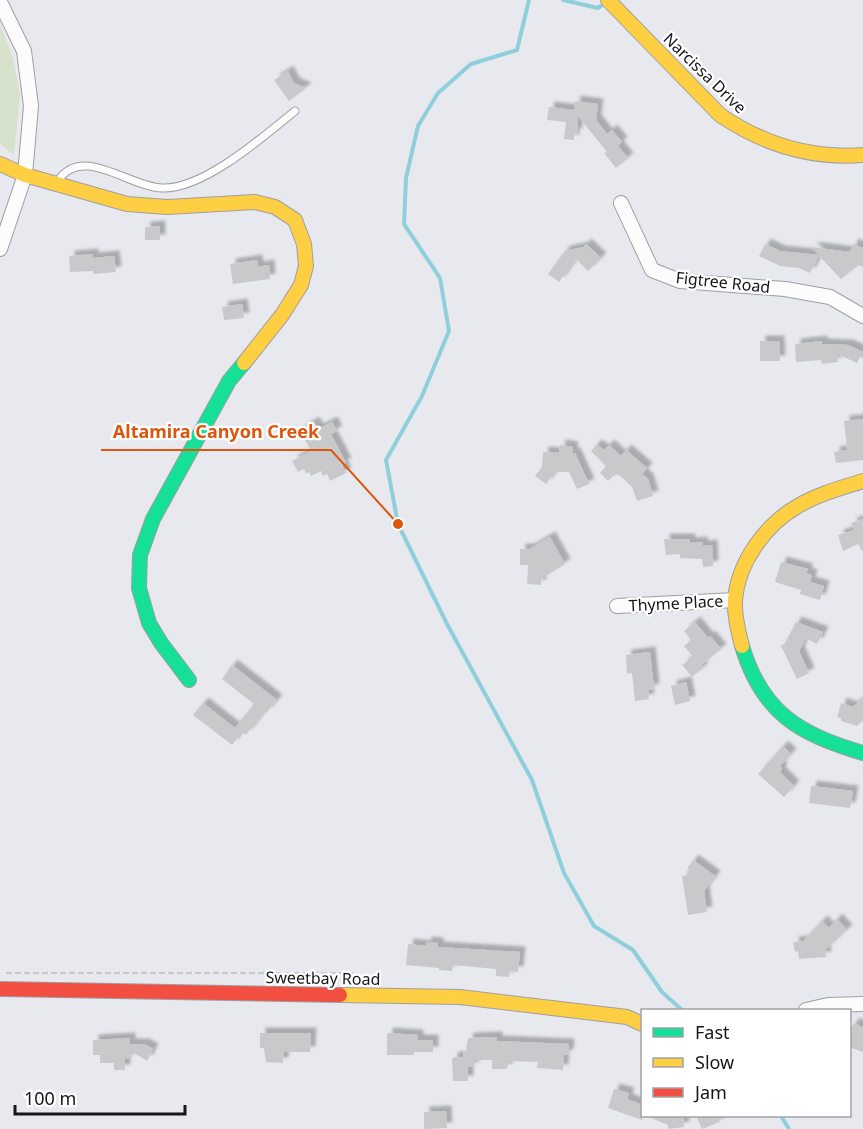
<svg xmlns="http://www.w3.org/2000/svg" width="863" height="1129" viewBox="0 0 863 1129" font-family="'Noto Sans',sans-serif">
  <style>
    .green { fill: #d6e2cc }
    .lines { fill: none; stroke-linecap: round; stroke-linejoin: round }
    .stream { stroke: #8fcfdc; stroke-width: 4 }
    .building { fill: #c9c8cb; filter: url(#shadow) }
    .lane-casing { stroke: #9e9fa3; stroke-width: 9 }
    .street-casing { stroke: #9e9fa3; stroke-width: 16 }
    .fast-casing { stroke: #9e9fa3; stroke-width: 16 }
    .slow-casing { stroke: #9e9fa3; stroke-width: 16 }
    .jam-casing { stroke: #9e9fa3; stroke-width: 16 }
    .path { stroke: #c7c8ca; stroke-width: 2; stroke-dasharray: 6 3; stroke-linecap: butt }
    .lane { stroke: #fcfcfc; stroke-width: 7 }
    .street { stroke: #fcfcfc; stroke-width: 14 }
    .fast { stroke: #16e098; stroke-width: 14 }
    .slow { stroke: #ffcf43; stroke-width: 14 }
    .jam { stroke: #f24e42; stroke-width: 14 }
    .labels { text-anchor: middle; stroke-width: 4.5; stroke-linejoin: round; paint-order: stroke }
    .street-label { font-size: 16px; fill: #16161a; stroke: #fff }
    .leader { fill: none; stroke: #de560d; stroke-width: 2 }
    .callout-dot { fill: #de560d; stroke: #fff; stroke-width: 2 }
    .callout-label { font-size: 18px; text-anchor: middle; font-weight: bold; fill: #de560d; stroke: #fff; stroke-width: 4.5; stroke-linejoin: round; paint-order: stroke }
  </style>
  <defs>
    <filter id="shadow"><feDropShadow dx="5.5" dy="-5.5" stdDeviation="1.5" flood-color="#0004"/></filter>
  </defs>
  <rect width="100%" height="100%" fill="#e8e9ee"/>
  <polygon class="green" points="0,24 13,58 20,95 14,155 0,144"/>
  <g class="lines">
    <g class="stream">
      <polyline points="529,0 517,50 471,64 438,93 418,126 406,178 404,224 440,278 449,331 422,396 386,460 398,524 447,624 532,780 564,873 594,926 633,950 662,992 682,1010"/>
      <polyline points="563,0 598,8 601,6"/>
      <polyline points="781,1116 789,1129"/>
    </g>
  </g>
  <g class="building">
    <polygon points="288,71 294,83 306,88 289,101 274,80"/>
    <polygon points="575,101 598,104 596,120 607,134 612,130 622,142 618,146 628,158 616,168 604,153 607,152 578,116 577,134 574,133 574,140 564,139 566,122 547,120 549,107 574,110"/>
    <polygon points="160,226 160,240 145,240 145,227"/>
    <polygon points="586,244 601,258 588,271 576,259 559,282 548,274 565,251 584,247"/>
    <polygon points="765,244 780,251 819,255 811,247 850,252 853,244 863,248 863,267 858,265 841,279 819,256 810,273 799,268 780,266 759,256"/>
    <polygon points="93,254 93,258 114,256 116,272 93,274 93,271 70,272 69,256"/>
    <polygon points="257,260 258,267 269,265 270,279 233,284 230,264"/>
    <polygon points="242,304 244,318 224,320 222,307"/>
    <polygon points="760,341 779,341 780,361 760,361"/>
    <polygon points="822,341 822,344 848,345 863,352 857,363 837,354 838,362 822,364 821,360 796,362 795,344"/>
    <polygon points="863,419 863,460 836,463 834,452 847,450 844,421"/>
    <polygon points="314,422 318,429 332,422 337,431 331,434 346,463 342,465 346,473 330,481 327,474 323,476 321,471 311,476 309,472 306,474 304,469 298,472 292,461 311,451 300,430"/>
    <polygon points="560,445 573,447 572,453 575,453 589,484 577,489 569,472 555,472 546,484 535,476 542,467 543,452 559,453"/>
    <polygon points="596,445 604,450 609,445 621,456 626,450 647,468 642,474 648,479 653,496 637,501 632,487 619,475 615,474 608,481 600,473 606,466 591,451"/>
    <polygon points="863,519 863,552 858,544 843,551 838,535 854,530 851,523"/>
    <polygon points="550,537 565,564 541,579 541,585 527,584 528,565 520,565 520,549 529,549"/>
    <polygon points="664,539 690,539 690,543 702,542 703,546 712,545 713,566 703,567 702,559 680,558 680,554 666,555"/>
    <polygon points="781,562 808,569 806,573 812,575 810,582 824,586 820,600 800,594 801,590 775,582"/>
    <polygon points="695,622 708,638 710,636 721,649 701,665 703,668 692,677 682,665 693,657 684,646 691,640 684,631"/>
    <polygon points="796,622 823,632 817,644 806,638 799,651 809,673 797,679 781,646 785,643"/>
    <polygon points="650,652 654,689 648,690 649,699 635,701 632,673 627,674 626,655"/>
    <polygon points="232,665 277,700 266,713 264,711 246,735 242,732 232,745 193,715 203,703 235,728 254,704 222,679"/>
    <polygon points="686,682 690,701 675,705 671,686"/>
    <polygon points="863,697 863,720 857,726 841,721 841,718 837,717 841,703 853,707"/>
    <polygon points="783,746 791,754 780,766 782,769 780,772 794,786 784,797 758,774"/>
    <polygon points="811,786 853,791 850,808 809,803"/>
    <polygon points="693,860 715,876 704,891 707,912 688,915 682,876 690,875 688,867"/>
    <polygon points="837,919 847,930 825,950 826,957 799,959 798,951 795,952 793,942 803,941 822,921 829,928"/>
    <polygon points="426,942 438,943 438,947 520,952 518,972 510,971 509,977 496,976 496,969 453,965 452,971 439,970 439,968 406,965 408,944 426,946"/>
    <polygon points="854,1023 863,1028 863,1052 849,1047 849,1031"/>
    <polygon points="260,1033 311,1033 310,1052 284,1052 283,1063 266,1062 264,1048 260,1048"/>
    <polygon points="387,1033 418,1035 418,1040 433,1040 433,1052 414,1052 414,1055 387,1055"/>
    <polygon points="497,1037 497,1041 569,1044 568,1055 564,1055 563,1070 537,1068 538,1062 509,1061 507,1069 492,1069 492,1060 474,1060 474,1067 468,1067 468,1081 453,1081 452,1059 454,1057 463,1057 463,1052 466,1051 468,1038"/>
    <polygon points="130,1038 130,1044 144,1044 153,1049 147,1061 131,1051 131,1059 125,1059 125,1070 114,1070 114,1063 100,1063 100,1055 93,1055 93,1040"/>
    <polygon points="614,1089 629,1093 627,1099 642,1105 642,1120 608,1108"/>
    <polygon points="446,1111 447,1128 424,1129 424,1112"/>
    <polygon points="646,1116 683,1116 684,1127 668,1129 668,1125"/>
    <polygon points="696,1116 717,1116 720,1122 702,1129"/>
  </g>
  <g class="lines">
    <defs>
      <path id="lane" d="M58 181C82 144 129 187 162 188 203 190 264 136 295 111"/>
      <g id="street">
        <polyline points="0,2 24,51 31,106 25,175 0,249"/>
        <polyline points="621,203 652,270 680,281 785,289 830,297 863,316"/>
        <polyline points="617,606 735,600"/>
        <polyline points="806,1010 828,1005 863,1004"/>
      </g>
      <g id="fast">
        <path d="M742 646C762 713 799 734 863 753"/>
        <polyline points="189,680 161,643 149,623 139,588 140,555 153,519 229,381 244,363"/>
      </g>
      <g id="slow">
        <path d="M608 0 720 115C764 145 810 159 863 155"/>
        <polyline points="0,164 25,175 127,204 167,207 255,202 275,207 295,220 304,244 306,266 301,285 282,315 244,363"/>
        <path d="M742 646C738 631 734 615 735 600 738 562 766 524 798 506 818 494 841 488 863 481"/>
        <polyline points="340,995 460,997 627,1017 642,1024"/>
      </g>
      <polyline id="jam" points="0,989 340,995"/>
    </defs>
    <use href="#lane" class="lane-casing"/>
    <use href="#street" class="street-casing"/>
    <use href="#fast" class="fast-casing"/>
    <use href="#slow" class="slow-casing"/>
    <use href="#jam" class="jam-casing"/>
    <polyline class="path" points="6,973 353,973"/>
    <use href="#lane" class="lane"/>
    <use href="#street" class="street"/>
    <use href="#fast" class="fast"/>
    <use href="#slow" class="slow"/>
    <use href="#jam" class="jam"/>
  </g>
  <g class="labels">
    <g class="street-label">
      <text transform="translate(705 73) rotate(44)" y="6">Narcissa Drive</text>
      <text transform="translate(723 282) rotate(6)" y="6">Figtree Road</text>
      <text transform="translate(676 603) rotate(-3)" y="6">Thyme Place</text>
      <text transform="translate(323 978) rotate(1)" y="6">Sweetbay Road</text>
    </g>
  </g>
  <path class="leader" d="M398 524L331 450H101"/>
  <circle class="callout-dot" cx="398" cy="524" r="6"/>
  <g class="callout-label">
    <text x="216" y="438">Altamira Canyon Creek</text>
  </g>
  <rect x="641" y="1009" width="210" height="108" fill="#ffffff" stroke="#a2a2a3" stroke-width="1.5"/>
  <rect x="653" y="1028" width="30" height="9" fill="#16e098" stroke="#a2a2a3" stroke-width="1.5"/>
  <text x="695" y="1039" font-size="18" fill="#16161a">Fast</text>
  <rect x="653" y="1058" width="30" height="9" fill="#ffcf43" stroke="#a2a2a3" stroke-width="1.5"/>
  <text x="695" y="1069" font-size="18" fill="#16161a">Slow</text>
  <rect x="653" y="1088" width="30" height="9" fill="#f24e42" stroke="#a2a2a3" stroke-width="1.5"/>
  <text x="695" y="1099" font-size="18" fill="#16161a">Jam</text>
  <path d="M15 1105v9h170v-9" fill="none" stroke="#16161a" stroke-width="3"/>
  <text x="24" y="1105" font-size="18" fill="#16161a" stroke="#ffffff" stroke-width="4.5" paint-order="stroke">100 m</text>
</svg>
